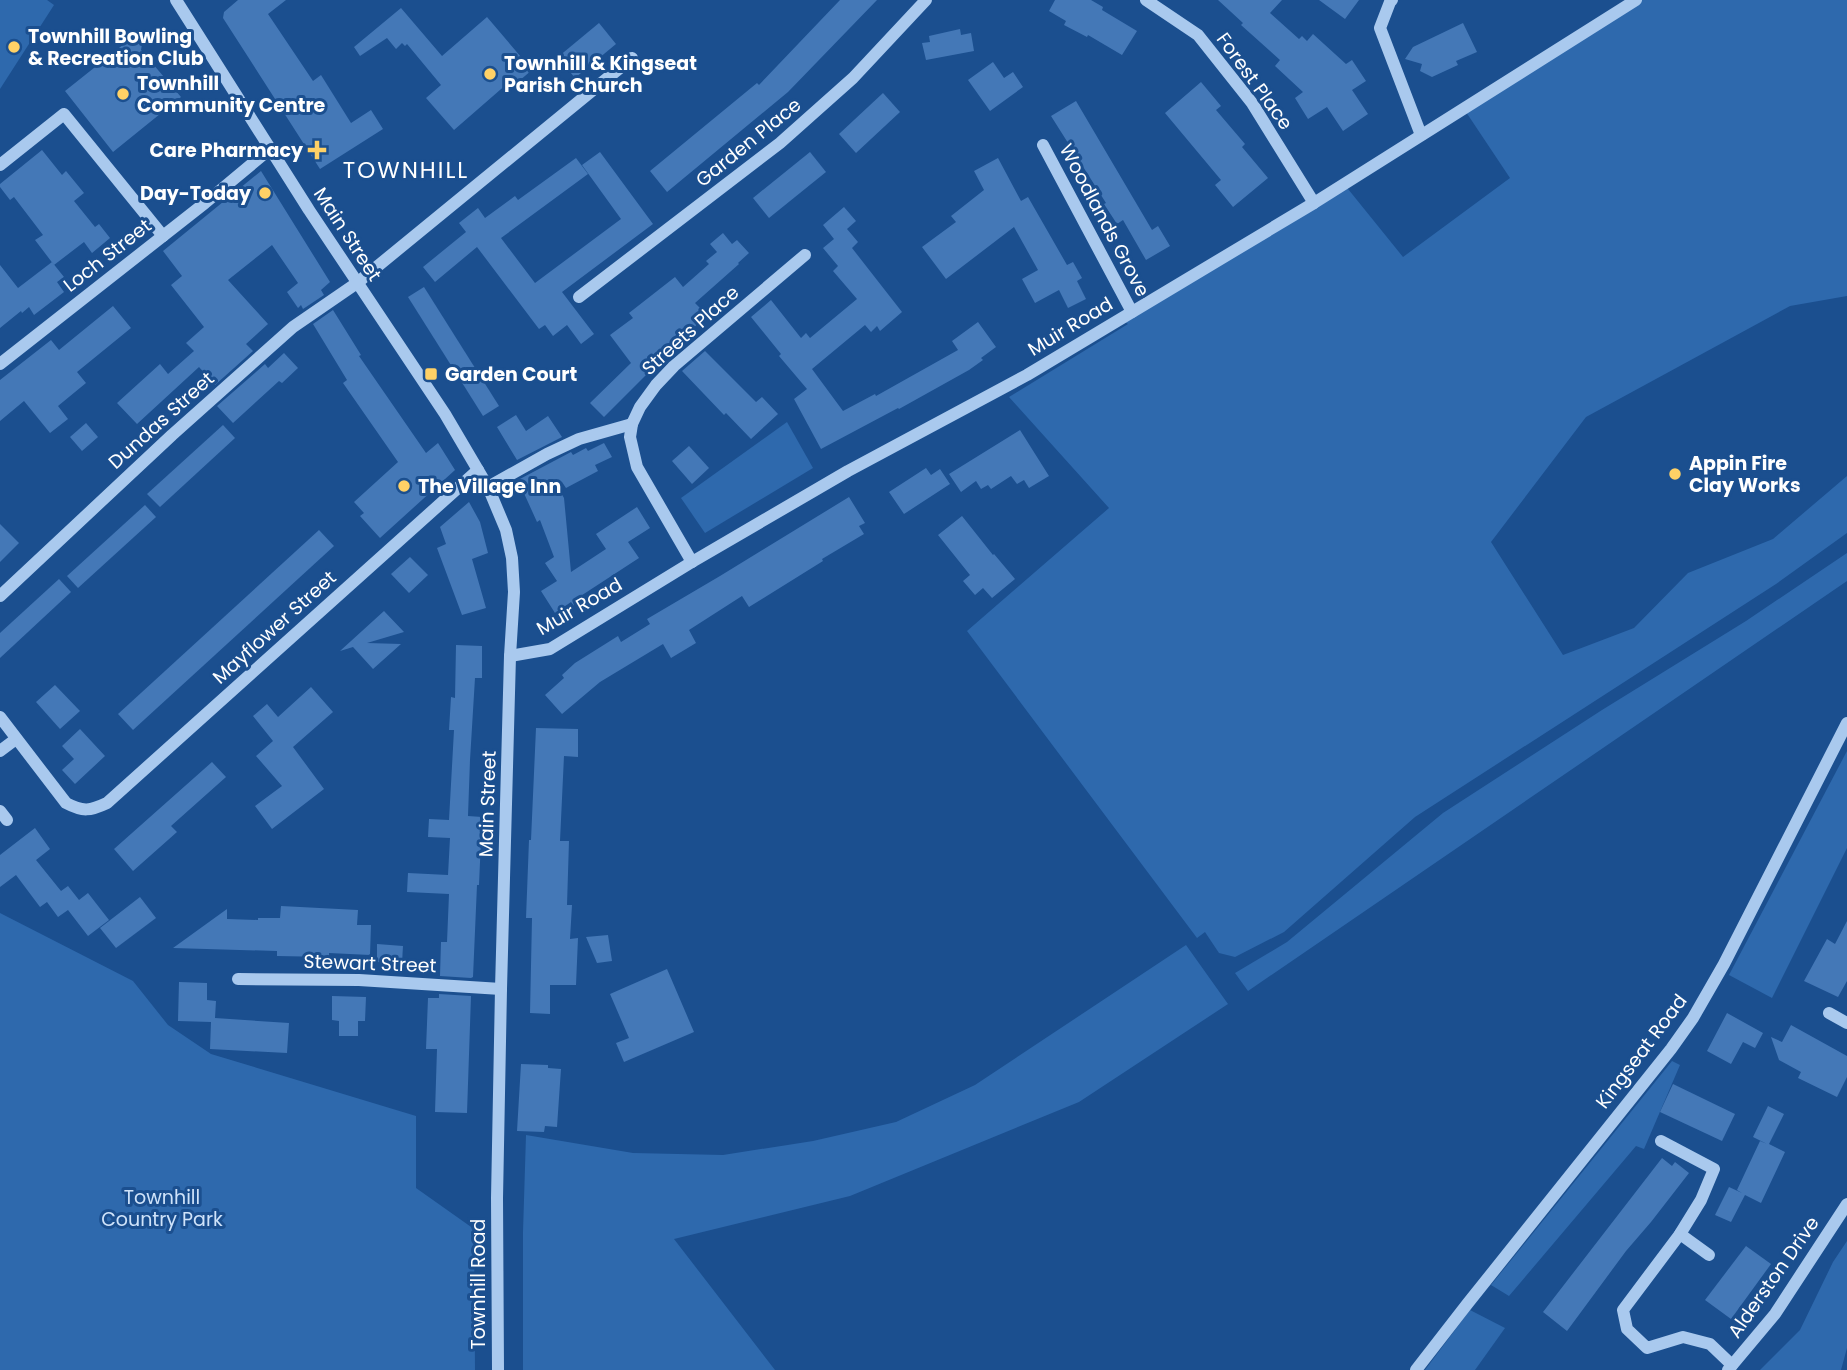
<svg xmlns="http://www.w3.org/2000/svg" width="1847" height="1370" viewBox="0 0 1847 1370" font-family="Poppins,sans-serif">
  <style>
    .green { fill: #2e69ad }
    .building { fill: #4478b7 }
    .lines { fill: none; stroke-linecap: round; stroke-linejoin: round }
    .minor { stroke: #a9c9ee; stroke-width: 12 }
    .poi-dot { fill: #ffd166; stroke: #1b4f8f; stroke-width: 2.5 }
    .labels { text-anchor: middle; stroke-width: 6; stroke-linejoin: round; paint-order: stroke }
    .poi-label { font-size: 19px; font-weight: bold; fill: #fff; stroke: #1b4f8f; text-anchor: start }
    .street-label { font-size: 19px; fill: #fff; stroke: #1b4f8f }
    .park-label { font-size: 19px; fill: #cfe3fa; stroke: #1b4f8f }
    .quarter-label { font-size: 23px; letter-spacing: 2px; fill: #fff; stroke: #1b4f8f }
  </style>
  <rect width="100%" height="100%" fill="#1b4f8f"/>
  <g class="green">
    <polygon points="0,0 47,0 54,5 0,89"/>
    <polygon points="1636,0 1847,0 1847,296 1790,306 1586,417 1491,542 1563,655 1634,628 1688,573 1773,539 1847,476 1847,533 1776,584 1415,817 1284,932 1235,957 1219,953 1205,932 1197,938 967,631 1109,508 1009,397 1128,324 1121,319 1344,184 1403,257 1510,178 1464,109"/>
    <polygon points="787,422 813,468 705,533 681,498"/>
    <polygon points="1847,553 1847,581 1248,991 1235,973 1287,942 1443,813 1602,710 1746,621"/>
    <polygon points="1847,751 1847,848 1772,998 1729,975"/>
    <polygon points="0,913 133,981 168,1025 211,1054 416,1116 416,1188 474,1229 475,1370 0,1370"/>
    <polygon points="1186,945 1228,1004 1079,1102 850,1196 674,1239 775,1370 523,1370 523,1232 526,1135 633,1153 723,1155 813,1141 896,1122 975,1085"/>
    <polygon points="1672,1061 1680,1065 1644,1149 1636,1146 1509,1296 1491,1285"/>
    <polygon points="1847,1241 1847,1348 1841,1370 1760,1370 1800,1330 1833,1262"/>
    <polygon points="1470,1310 1505,1328 1475,1370 1425,1370"/>
  </g>
  <g class="building">
    <polygon points="238,0 286,0 268,14 313,81 321,75 351,123 371,110 383,129 320,169 223,18 224,12"/>
    <polygon points="840,0 877,0 788,92 667,192 650,171 757,83 759,85"/>
    <polygon points="1055,0 1091,0 1103,7 1102,10 1137,31 1122,55 1088,35 1087,37 1064,25 1066,21 1049,11"/>
    <polygon points="1218,0 1282,0 1270,13 1299,39 1302,36 1307,41 1313,34 1346,64 1352,60 1366,81 1352,90 1368,114 1343,131 1327,107 1308,119 1295,98 1303,92 1275,66 1280,60 1241,25 1243,23"/>
    <polygon points="1319,0 1359,0 1345,19"/>
    <polygon points="401,8 442,56 487,17 532,70 519,81 515,77 454,130 426,98 441,85 407,44 405,46 402,43 396,49 387,38 360,56 354,47"/>
    <polygon points="599,23 616,44 575,78 558,57"/>
    <polygon points="1463,23 1477,52 1456,61 1458,65 1432,77 1420,71 1422,64 1405,59 1413,47"/>
    <polygon points="960,29 961,35 971,33 974,51 926,60 922,43 930,42 929,36"/>
    <polygon points="129,40 142,44 141,50 181,97 113,152 65,91"/>
    <polygon points="993,62 1004,78 1013,72 1023,87 990,111 968,80"/>
    <polygon points="1201,82 1221,106 1216,110 1245,144 1242,147 1268,178 1233,207 1215,185 1221,180 1165,113"/>
    <polygon points="883,93 900,112 856,153 839,134"/>
    <polygon points="1076,101 1152,230 1158,226 1170,246 1146,260 1123,220 1117,224 1104,204 1106,203 1051,116"/>
    <polygon points="42,150 62,175 66,171 84,193 74,201 95,227 99,224 110,238 92,253 84,242 54,265 35,240 43,235 14,197 10,200 0,187 0,184"/>
    <polygon points="600,152 653,224 562,292 594,334 581,344 567,325 553,336 545,325 539,329 477,247 435,282 423,267 466,232 459,223 478,208 485,218 515,196 518,200 576,158 588,174 501,238 535,283 621,219 582,165"/>
    <polygon points="810,152 826,172 769,218 753,198"/>
    <polygon points="998,158 1021,201 1028,197 1067,265 1073,262 1082,278 1077,281 1086,299 1068,308 1059,290 1035,303 1022,279 1038,270 1014,227 946,279 922,247 956,222 951,216 984,190 974,171"/>
    <polygon points="261,171 330,282 321,290 324,295 303,309 301,305 298,308 287,292 298,283 272,245 228,280 268,324 246,344 253,351 215,385 199,367 137,424 117,403 160,364 168,374 194,351 186,343 204,327 171,285 182,276 163,251"/>
    <polygon points="844,207 856,221 847,229 858,242 852,248 902,312 880,331 877,326 871,332 865,325 812,369 843,411 875,394 876,396 958,350 952,341 978,322 996,347 981,358 983,360 969,370 899,409 898,408 821,449 794,399 807,389 779,356 781,354 751,317 771,300 801,338 806,333 810,338 857,299 833,271 838,266 823,248 834,239 823,225"/>
    <polygon points="723,233 732,244 737,240 749,253 738,263 739,264 695,303 707,315 688,333 693,338 669,358 666,355 604,417 590,403 631,363 610,335 633,318 629,313 675,277 683,287 709,264 706,261 717,252 710,244"/>
    <polygon points="52,262 64,277 57,282 64,292 34,315 29,307 22,313 21,311 0,328 0,265 18,288"/>
    <polygon points="424,287 499,406 483,416 408,297"/>
    <polygon points="113,306 131,328 77,372 86,383 58,406 68,419 50,433 24,401 0,421 0,380 51,340 59,350"/>
    <polygon points="333,310 361,355 359,356 426,453 438,443 455,470 380,538 360,516 364,513 354,502 398,462 343,383 347,380 313,324"/>
    <polygon points="705,351 756,402 762,397 778,414 751,439 726,413 724,415 682,371"/>
    <polygon points="284,353 298,368 282,383 279,381 233,423 217,406 265,364 268,368"/>
    <polygon points="516,415 526,431 548,416 562,437 517,460 497,427"/>
    <polygon points="86,423 98,437 82,451 70,437"/>
    <polygon points="223,425 235,438 160,507 147,494"/>
    <polygon points="1020,430 1049,476 1029,488 1024,480 1017,484 1011,476 991,489 988,485 981,489 976,481 961,492 949,474"/>
    <polygon points="604,443 612,457 595,465 598,471 566,488 562,482 563,489 560,491 564,498 571,572 606,549 596,534 637,507 650,528 628,542 639,558 573,601 574,606 571,602 555,613 541,591 557,581 545,563 554,557 540,520 537,522 518,480 571,452 573,455 586,448 588,451"/>
    <polygon points="689,446 709,468 692,484 672,461"/>
    <polygon points="926,468 931,475 940,469 950,484 904,514 889,492"/>
    <polygon points="849,497 865,523 859,526 864,534 822,559 823,561 749,607 742,596 689,630 696,643 671,658 663,644 600,682 562,714 545,695 564,678 562,675 575,663 618,636 621,642 650,624 647,619 720,576"/>
    <polygon points="469,502 480,522 488,553 472,559 486,608 462,615 437,548 446,544 440,527"/>
    <polygon points="145,505 156,517 78,588 67,576"/>
    <polygon points="962,516 993,555 994,554 1015,579 992,598 983,588 975,595 963,581 970,575 938,535"/>
    <polygon points="0,524 19,543 0,562"/>
    <polygon points="319,530 334,546 133,730 118,714"/>
    <polygon points="410,557 428,575 409,593 391,574"/>
    <polygon points="59,579 71,592 0,658 0,633"/>
    <polygon points="384,611 404,632 367,643 401,644 373,669 353,647 340,651"/>
    <polygon points="456,645 482,646 482,678 475,678 470,760 468,816 482,817 479,885 477,885 473,977 471,978 440,976 441,942 447,942 449,894 407,892 408,873 448,875 450,838 428,837 429,819 449,820 454,730 449,730 451,697 455,698"/>
    <polygon points="55,685 80,711 60,729 36,702"/>
    <polygon points="311,687 333,712 293,747 324,789 272,829 255,806 282,786 256,756 273,741 253,716 267,704 278,717"/>
    <polygon points="536,728 578,729 578,757 564,756 560,841 569,841 567,905 572,905 570,939 578,938 576,985 550,985 550,1014 530,1013 532,918 526,918 529,840 531,840"/>
    <polygon points="80,729 105,756 75,784 62,770 74,759 62,746"/>
    <polygon points="212,762 226,777 171,826 177,832 133,871 114,849"/>
    <polygon points="35,828 50,849 36,860 61,891 68,886 79,900 88,893 109,920 88,936 68,910 58,917 47,902 40,907 16,875 0,887 0,855"/>
    <polygon points="140,897 156,918 116,948 100,928"/>
    <polygon points="281,906 358,910 357,925 371,925 370,955 329,953 329,957 277,956 277,951 173,948 227,909 227,919 258,920 258,918 280,918"/>
    <polygon points="1847,921 1847,981 1838,997 1804,981 1827,939 1835,944"/>
    <polygon points="608,935 612,961 597,963 586,937"/>
    <polygon points="377,944 403,946 402,963 377,962"/>
    <polygon points="667,969 694,1032 624,1062 616,1043 629,1038 610,994"/>
    <polygon points="179,982 207,983 207,1000 216,1001 215,1018 289,1023 287,1053 210,1049 211,1022 178,1021"/>
    <polygon points="439,994 471,996 467,1113 435,1112 437,1049 426,1049 428,998 439,998"/>
    <polygon points="332,996 366,997 365,1021 358,1021 358,1036 339,1036 339,1021 332,1020"/>
    <polygon points="1727,1013 1763,1033 1755,1048 1743,1042 1731,1064 1707,1051"/>
    <polygon points="1791,1025 1847,1056 1847,1077 1837,1097 1798,1078 1801,1072 1779,1060 1771,1037 1782,1042"/>
    <polygon points="521,1064 548,1065 548,1068 561,1069 557,1127 545,1126 544,1132 517,1131"/>
    <polygon points="1673,1084 1735,1114 1722,1141 1660,1112"/>
    <polygon points="1768,1106 1784,1114 1769,1144 1785,1152 1761,1203 1745,1195 1731,1222 1715,1215 1729,1187 1742,1193 1737,1190 1760,1141 1767,1144 1753,1137"/>
    <polygon points="1662,1158 1672,1166 1675,1162 1689,1173 1651,1222 1626,1251 1567,1331 1543,1312"/>
    <polygon points="1746,1246 1771,1264 1731,1319 1705,1300"/>
  </g>
  <g class="lines">
    <g class="minor">
      <polyline points="176,0 309,210 445,414 488,487 506,530 512,558 514,592 510,656 501,989 497,1198 498,1370"/>
      <polyline points="1146,0 1198,35 1252,103 1314,203"/>
      <polyline points="1392,0 1390,2 1380,28 1421,135"/>
      <polyline points="1043,145 1132,312"/>
      <polyline points="0,165 64,114 163,236"/>
      <polyline points="579,297 780,143 853,78 926,0"/>
      <polyline points="0,364 205,203 270,149"/>
      <polyline points="488,487 547,454 579,439 632,424"/>
      <polyline points="692,562 637,467 630,437 632,424 640,407 656,385 674,366 805,255"/>
      <polyline points="0,596 172,435 293,327 357,283 632,58"/>
      <polyline points="510,656 550,649 692,562 848,471 1027,375 1314,203 1636,0"/>
      <path d="M0 717 66 803C83 812 90 811 107 803L478 470"/>
      <polyline points="0,751 16,739"/>
      <polyline points="0,811 7,820"/>
      <polyline points="238,979 359,980 501,989"/>
      <polyline points="1829,1013 1847,1023"/>
      <polyline points="1661,1141 1714,1169 1701,1200 1680,1234 1623,1310 1627,1329 1647,1348 1683,1337 1710,1344 1732,1365"/>
      <polyline points="1680,1234 1709,1255"/>
      <polyline points="1416,1370 1468,1303 1671,1049 1693,1018 1724,964 1847,723"/>
      <polyline points="1728,1370 1775,1314 1847,1204"/>
    </g>
  </g>
  <g class="poi-dot">
    <circle cx="14" cy="47" r="7"/>
    <circle cx="490" cy="74" r="7"/>
    <circle cx="123" cy="94" r="7"/>
    <path d="M313.5 139.5h7v7h7v7h-7v7h-7v-7h-7v-7h7z"/>
    <circle cx="265" cy="193" r="7"/>
    <rect x="424" y="367" width="14" height="14" rx="3.5"/>
    <circle cx="1675" cy="474" r="7"/>
    <circle cx="404" cy="486" r="7"/>
  </g>
  <g class="labels">
    <g class="poi-label">
      <text x="28" y="43">Townhill Bowling<tspan x="28" dy="22">&amp; Recreation Club</tspan></text>
      <text x="504" y="70">Townhill &amp; Kingseat<tspan x="504" dy="22">Parish Church</tspan></text>
      <text x="137" y="90">Townhill<tspan x="137" dy="22">Community Centre</tspan></text>
      <text x="303" y="157" text-anchor="end">Care Pharmacy</text>
      <text x="251" y="200" text-anchor="end">Day-Today</text>
      <text x="445" y="381">Garden Court</text>
      <text x="1689" y="470">Appin Fire<tspan x="1689" dy="22">Clay Works</tspan></text>
      <text x="418" y="493">The Village Inn</text>
    </g>
    <g class="street-label">
      <text transform="translate(1255 81) rotate(54)" y="7">Forest Place</text>
      <text transform="translate(748 142) rotate(-39)" y="7">Garden Place</text>
      <text transform="translate(1105 220) rotate(62)" y="7">Woodlands Grove</text>
      <text transform="translate(348 234) rotate(57)" y="7">Main Street</text>
      <text transform="translate(107 255) rotate(-38)" y="7">Loch Street</text>
      <text transform="translate(1070 326) rotate(-31)" y="7">Muir Road</text>
      <text transform="translate(690 330) rotate(-42)" y="7">Streets Place</text>
      <text transform="translate(161 420) rotate(-42)" y="7">Dundas Street</text>
      <text transform="translate(579 606) rotate(-30)" y="7">Muir Road</text>
      <text transform="translate(274 627) rotate(-42)" y="7">Mayflower Street</text>
      <text transform="translate(487 804) rotate(-88)" y="7">Main Street</text>
      <text transform="translate(370 963) rotate(2)" y="7">Stewart Street</text>
      <text transform="translate(1641 1051) rotate(-53)" y="7">Kingseat Road</text>
      <text transform="translate(1773 1277) rotate(-55)" y="7">Alderston Drive</text>
      <text transform="translate(478 1284) rotate(-90)" y="7">Townhill Road</text>
    </g>
    <g class="park-label">
      <text x="162" y="1204">Townhill<tspan x="162" dy="22">Country Park</tspan></text>
    </g>
    <g class="quarter-label">
      <text x="406" y="178">TOWNHILL</text>
    </g>
  </g>
</svg>
